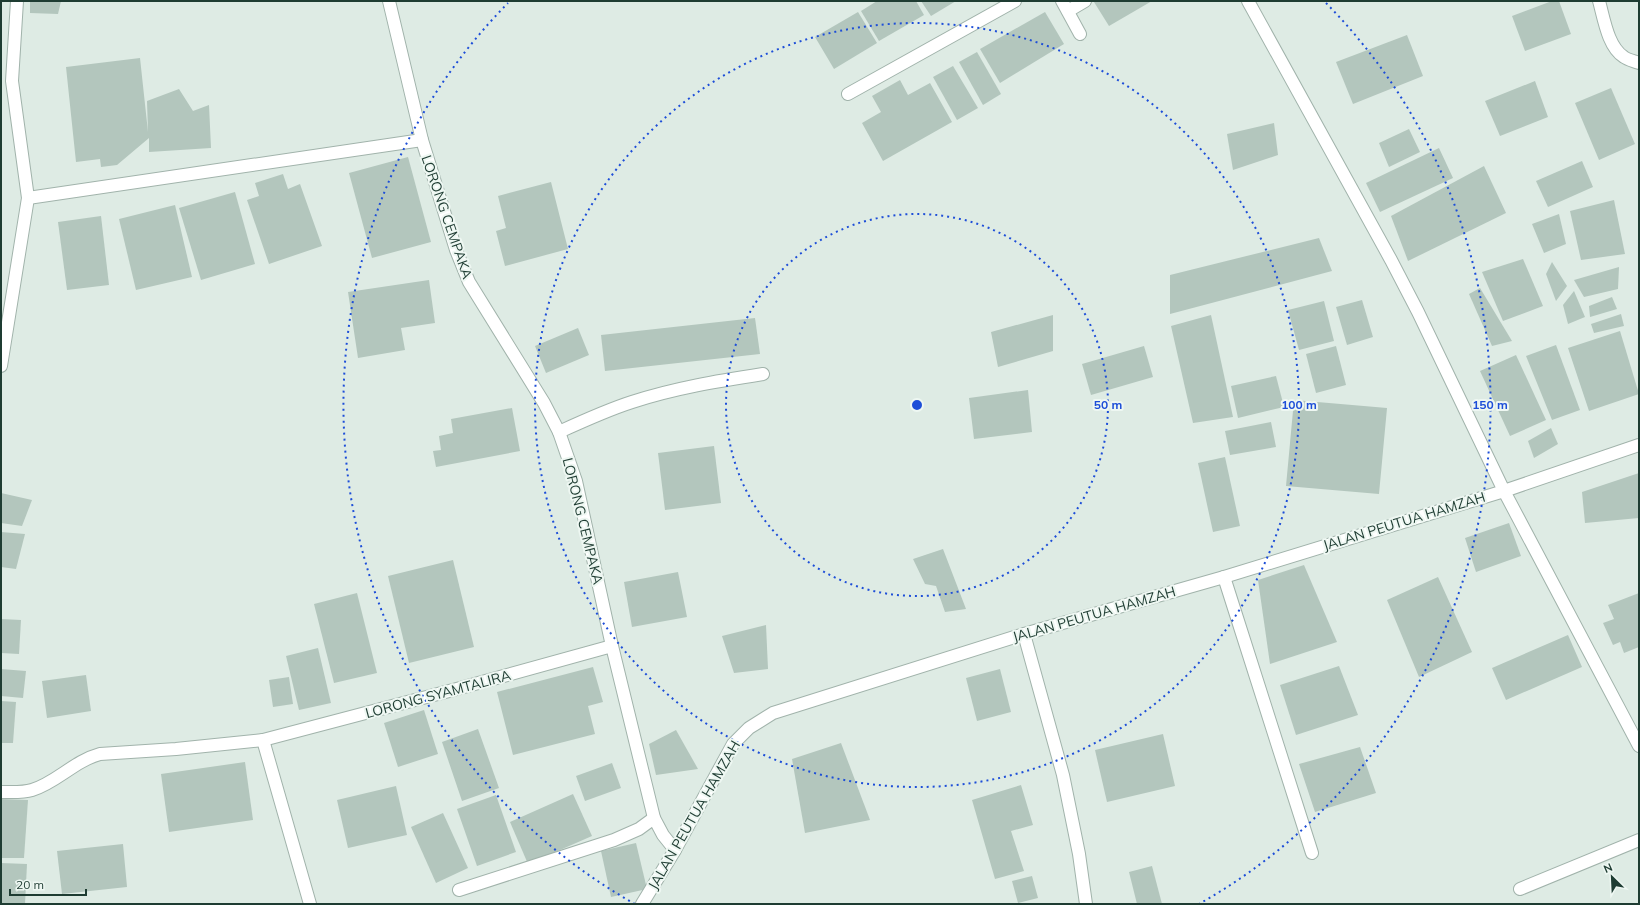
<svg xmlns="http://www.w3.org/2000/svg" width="1640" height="905" viewBox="0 0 1640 905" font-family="Mulish,sans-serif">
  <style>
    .building { fill: #b3c6bd }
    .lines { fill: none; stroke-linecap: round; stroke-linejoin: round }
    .minor-casing { stroke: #a1b3ab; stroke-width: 14 }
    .minor { stroke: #fff; stroke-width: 12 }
    .ring { fill: none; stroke: #1d4ed8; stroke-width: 2; stroke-dasharray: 2 4 }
    .labels { text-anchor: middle; stroke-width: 4; stroke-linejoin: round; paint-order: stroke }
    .street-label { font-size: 14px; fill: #1e3c32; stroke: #eef7f2 }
    .centre { fill: #1d4ed8; stroke: #eef7f2; stroke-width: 2 }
    .ring-label { font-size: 12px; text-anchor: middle; font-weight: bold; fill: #1d4ed8; stroke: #eef7f2; stroke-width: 4; stroke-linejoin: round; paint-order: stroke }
  </style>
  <rect width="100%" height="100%" fill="#deebe4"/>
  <g class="building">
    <polygon points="30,1 61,1 58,14 30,13"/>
    <polygon points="877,1 916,1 924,15 879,41 861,11"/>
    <polygon points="921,1 956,1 931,16"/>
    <polygon points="1095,1 1152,1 1109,26 1094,2"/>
    <polygon points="1552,1 1559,1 1571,34 1525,51 1512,16"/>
    <polygon points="858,12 877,43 834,69 815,37"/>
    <polygon points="1045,12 1064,44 1000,83 980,49"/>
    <polygon points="1407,35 1423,76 1353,104 1336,62"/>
    <polygon points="977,52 1001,94 983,105 959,62"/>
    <polygon points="140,58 148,132 147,101 179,89 193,111 209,105 211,148 149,152 149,138 117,165 101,167 100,159 76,162 66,67"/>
    <polygon points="953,66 978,108 957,120 933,77"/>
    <polygon points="900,80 908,95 930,83 952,122 883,161 862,123 881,112 872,96"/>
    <polygon points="1535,81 1548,117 1500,136 1485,101"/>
    <polygon points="1611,88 1635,144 1599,160 1575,103"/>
    <polygon points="1274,123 1278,155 1233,170 1227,134"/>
    <polygon points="1409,129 1420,152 1389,167 1379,143"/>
    <polygon points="1439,148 1453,178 1380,212 1366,183"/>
    <polygon points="408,157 431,242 372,258 349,173"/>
    <polygon points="1582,161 1593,187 1548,207 1536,181"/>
    <polygon points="1484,166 1506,213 1408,261 1391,216"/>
    <polygon points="283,174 288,189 300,184 322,246 269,264 247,200 259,196 255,183"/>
    <polygon points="551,182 568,249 505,266 496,231 506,228 498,196"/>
    <polygon points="235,192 255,264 201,280 179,208"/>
    <polygon points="1614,200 1625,254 1581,260 1570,211"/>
    <polygon points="175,205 192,277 136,290 119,219"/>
    <polygon points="1559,214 1566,244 1544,253 1532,224"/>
    <polygon points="101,216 109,285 67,290 58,222"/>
    <polygon points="1319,238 1332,271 1170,314 1170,275"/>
    <polygon points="1523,259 1543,306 1503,321 1482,272"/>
    <polygon points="1552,262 1567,286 1556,301 1546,274"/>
    <polygon points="1619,267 1618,289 1584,297 1574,280"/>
    <polygon points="429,280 435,323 401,328 405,350 358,358 348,292"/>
    <polygon points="1480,288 1512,341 1492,346 1469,294"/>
    <polygon points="1574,291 1585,317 1568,324 1563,305"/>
    <polygon points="1612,297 1617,309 1590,317 1589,306"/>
    <polygon points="1362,300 1373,337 1347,345 1336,307"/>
    <polygon points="1324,301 1334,341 1299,350 1288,310"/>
    <polygon points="1621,314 1624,326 1594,333 1591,324"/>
    <polygon points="1053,315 1053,351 998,367 991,332"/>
    <polygon points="1211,315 1233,417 1193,423 1171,326"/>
    <polygon points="755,318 760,354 605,371 601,335"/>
    <polygon points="578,328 589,355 546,373 535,346"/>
    <polygon points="1620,331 1639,394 1589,411 1568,348"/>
    <polygon points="1556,345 1580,410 1552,420 1526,356"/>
    <polygon points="1144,346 1153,377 1091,395 1082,364"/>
    <polygon points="1336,346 1346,385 1316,393 1306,354"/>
    <polygon points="1516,355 1546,420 1510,436 1480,371"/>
    <polygon points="1276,376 1284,407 1238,418 1231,386"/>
    <polygon points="1028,390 1032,432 974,439 969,398"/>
    <polygon points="1294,400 1387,408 1379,494 1286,486"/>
    <polygon points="512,408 520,451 436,467 433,451 441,450 439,436 453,433 451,419"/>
    <polygon points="1271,422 1276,447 1230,455 1225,431"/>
    <polygon points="1551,428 1558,444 1534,458 1528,441"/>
    <polygon points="714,446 721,503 665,510 658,453"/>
    <polygon points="1225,457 1240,526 1213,532 1198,463"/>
    <polygon points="1639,473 1639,518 1585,523 1582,492"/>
    <polygon points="1,493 32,500 22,526 1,523"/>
    <polygon points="1509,523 1521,556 1476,572 1465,538"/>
    <polygon points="1,532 25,534 16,569 1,567"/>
    <polygon points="943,549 966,609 945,612 936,586 925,584 913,559"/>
    <polygon points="453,560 474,647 409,663 388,576"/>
    <polygon points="1304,565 1337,642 1270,664 1258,580"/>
    <polygon points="678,572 687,617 632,627 624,582"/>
    <polygon points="1438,577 1472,652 1419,677 1387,600"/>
    <polygon points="357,593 377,673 334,683 314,604"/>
    <polygon points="1639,593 1639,647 1624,653 1620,642 1613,645 1603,623 1614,619 1608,605"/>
    <polygon points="1,619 21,620 19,654 1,653"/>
    <polygon points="766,625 768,669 734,673 722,636"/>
    <polygon points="1568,635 1582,667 1506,700 1492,668"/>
    <polygon points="318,648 331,703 299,710 286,656"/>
    <polygon points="1339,666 1358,715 1296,735 1280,685"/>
    <polygon points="593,667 603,702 588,706 595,734 513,755 497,692"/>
    <polygon points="1,669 26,671 23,698 1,696"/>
    <polygon points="1000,669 1011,712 977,721 966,678"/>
    <polygon points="86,675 91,711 47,718 42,681"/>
    <polygon points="289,677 293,704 273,707 269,680"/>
    <polygon points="1,701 16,702 13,743 1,743"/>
    <polygon points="424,710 438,754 398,767 384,723"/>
    <polygon points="478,729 499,788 462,801 442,742"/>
    <polygon points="676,730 698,769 656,775 649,744"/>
    <polygon points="1163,734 1175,786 1107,802 1095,750"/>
    <polygon points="841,743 870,820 805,833 792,759"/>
    <polygon points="1360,747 1376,793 1315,812 1299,764"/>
    <polygon points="245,762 253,820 169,832 161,774"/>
    <polygon points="612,763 621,788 585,801 576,776"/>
    <polygon points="1021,785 1033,825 1011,831 1024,871 995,879 972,800"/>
    <polygon points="396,786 407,835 348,848 337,800"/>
    <polygon points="573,794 592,836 528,864 510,822"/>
    <polygon points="496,795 516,852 477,866 457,809"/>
    <polygon points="1,799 28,800 24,858 1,858"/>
    <polygon points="443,813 468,868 436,883 411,827"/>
    <polygon points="636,843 647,889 611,897 601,851"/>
    <polygon points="123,844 127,887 62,894 57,851"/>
    <polygon points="1,863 27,864 25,904 1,904"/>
    <polygon points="1152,866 1162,904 1137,904 1129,872"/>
    <polygon points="1032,876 1038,898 1018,903 1012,881"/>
  </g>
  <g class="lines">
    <defs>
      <g id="minor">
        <polyline points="389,1 422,140 456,250 469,282 544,403 559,432 576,481 612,646 654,818 663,835 675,850"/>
        <polyline points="1062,1 1080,34"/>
        <polyline points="1248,1 1391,260 1418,312 1504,491 1639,746"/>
        <path d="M1599 1C1604 19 1608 47 1624 57 1628 60 1634 61 1639 63"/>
        <polyline points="1068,11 1085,1"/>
        <polyline points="848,94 1015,1"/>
        <polyline points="28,198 422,140"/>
        <polyline points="1,366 28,198 12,81 17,1"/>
        <path d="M559 432C583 421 607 410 632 402 675 388 718 381 763 374"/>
        <polyline points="1224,577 1312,853"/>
        <polyline points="1024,634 1063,775 1079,854 1086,904"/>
        <polyline points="263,740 310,904"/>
        <path d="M1 792C11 792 22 793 32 790 56 783 74 761 100 754L176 749 263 740 453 690 612 646"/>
        <polyline points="1520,889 1639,840"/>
        <polyline points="459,890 614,840 639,829 654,818"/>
        <polyline points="642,904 675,850 733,744 749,728 773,713 1024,634 1224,577 1504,491 1639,445"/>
      </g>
    </defs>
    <use href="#minor" class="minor-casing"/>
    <use href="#minor" class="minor"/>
  </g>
  <g class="ring">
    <circle cx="917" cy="405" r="191"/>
    <circle cx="917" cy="405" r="382"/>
    <path d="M635 904A573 573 0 0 1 508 3M1326 3A573 573 0 0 1 1199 904"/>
  </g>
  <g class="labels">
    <g class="street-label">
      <text transform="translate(447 217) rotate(71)" y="5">LORONG CEMPAKA</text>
      <text transform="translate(583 521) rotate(76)" y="5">LORONG CEMPAKA</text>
      <text transform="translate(1404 521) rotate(-17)" y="5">JALAN PEUTUA HAMZAH</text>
      <text transform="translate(1094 614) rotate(-16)" y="5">JALAN PEUTUA HAMZAH</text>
      <text transform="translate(438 694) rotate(-15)" y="5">LORONG SYAMTALIRA</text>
      <text transform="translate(694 815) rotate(-60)" y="5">JALAN PEUTUA HAMZAH</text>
    </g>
  </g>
  <circle cx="917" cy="405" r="6" class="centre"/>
  <g class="ring-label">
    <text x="1108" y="409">50 m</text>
    <text x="1299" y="409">100 m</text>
    <text x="1490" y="409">150 m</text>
  </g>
  <rect width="1640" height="905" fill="none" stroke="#1e3c32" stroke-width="4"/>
  <g transform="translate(1612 877) rotate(336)" stroke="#eef7f2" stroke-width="3" paint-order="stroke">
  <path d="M0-3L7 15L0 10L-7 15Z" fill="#1e3c32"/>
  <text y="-6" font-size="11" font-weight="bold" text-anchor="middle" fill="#1e3c32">N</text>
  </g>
  <path d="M10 889v6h76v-6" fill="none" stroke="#1e3c32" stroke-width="2"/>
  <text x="16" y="889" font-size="12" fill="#1e3c32" stroke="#eef7f2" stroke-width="3" paint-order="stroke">20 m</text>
</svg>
